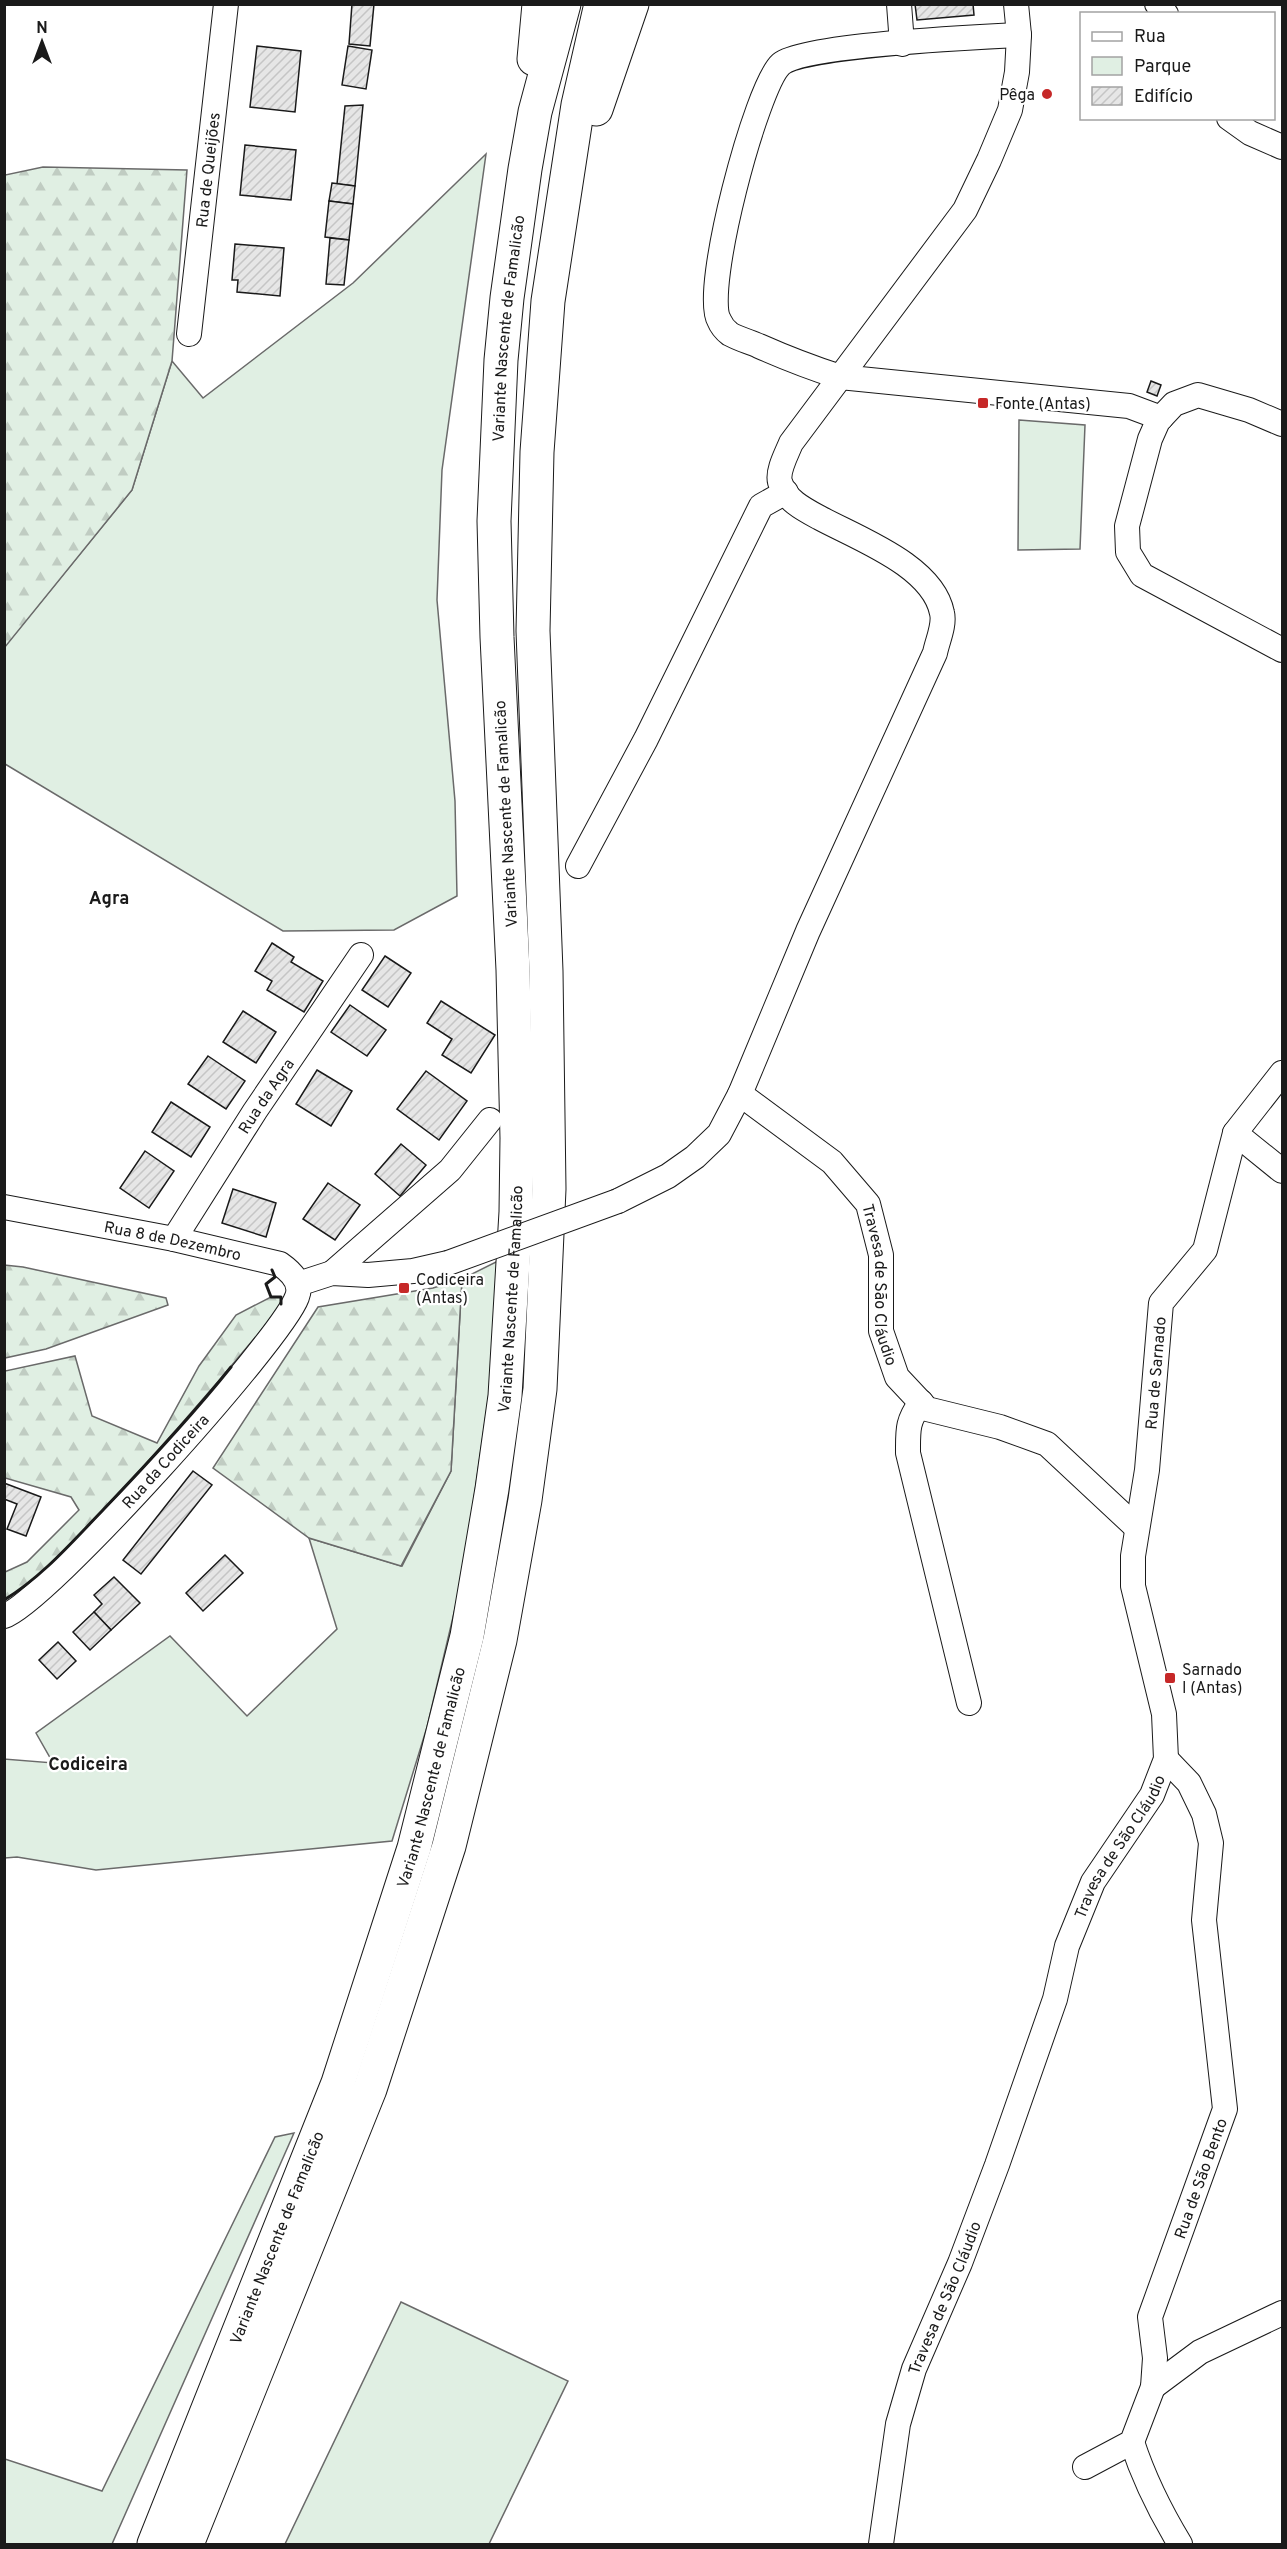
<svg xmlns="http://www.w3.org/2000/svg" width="1287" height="2549" viewBox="0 0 1287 2549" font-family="Overpass,sans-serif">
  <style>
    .green { fill: #e0efe3; stroke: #6a6a6a; stroke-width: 1.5 }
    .forest { fill: url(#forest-firs); stroke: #6a6a6a; stroke-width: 1.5 }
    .building { fill: url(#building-hatch); stroke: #1a1a1a; stroke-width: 1.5 }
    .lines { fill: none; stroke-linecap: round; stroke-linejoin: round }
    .minor-casing { stroke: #1a1a1a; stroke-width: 26 }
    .highway-casing { stroke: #1a1a1a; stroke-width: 35 }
    .minor { stroke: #fff; stroke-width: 24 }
    .highway { stroke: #fff; stroke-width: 33 }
    .minor-bridge-casing { stroke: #1a1a1a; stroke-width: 26; stroke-linecap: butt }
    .minor-bridge { stroke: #fff; stroke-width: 24 }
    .wall { stroke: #1a1a1a; stroke-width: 3 }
    .poi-dot { fill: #c62828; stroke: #fff; stroke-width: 2 }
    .labels { text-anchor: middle; stroke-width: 4.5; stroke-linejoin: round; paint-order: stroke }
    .poi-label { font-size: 16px; fill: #1a1a1a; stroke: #fff; text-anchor: start }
    .street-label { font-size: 16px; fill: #1a1a1a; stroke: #fff }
    .neighbourhood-label { font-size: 18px; font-weight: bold; fill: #1a1a1a; stroke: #fff }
  </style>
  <defs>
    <pattern id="forest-firs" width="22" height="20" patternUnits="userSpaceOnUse" patternTransform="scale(1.5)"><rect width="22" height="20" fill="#e0efe3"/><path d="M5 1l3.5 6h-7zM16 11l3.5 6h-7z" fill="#c0ccc2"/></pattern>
    <pattern id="building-hatch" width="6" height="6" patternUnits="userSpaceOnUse" patternTransform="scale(1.5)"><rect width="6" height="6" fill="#e6e6e6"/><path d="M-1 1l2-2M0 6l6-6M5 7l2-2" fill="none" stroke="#c5c5c5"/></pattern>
  </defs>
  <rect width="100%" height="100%" fill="#fff"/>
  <g class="green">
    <polygon points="486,154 442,470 437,600 455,801 457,896 394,930 283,931 5,764 4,647 132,490 172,361 203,398 353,283"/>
    <polygon points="1019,420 1085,425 1080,549 1018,550"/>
    <polygon points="500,1260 498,1331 463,1575 427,1727 392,1841 96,1870 17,1857 5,1858 4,1759 53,1763 36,1733 170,1636 247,1716 337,1629 309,1538 402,1566 451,1471 462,1279"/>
    <polygon points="294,2133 112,2544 5,2544 5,2459 102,2491 275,2137"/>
    <polygon points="401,2302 568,2381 489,2544 285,2544"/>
  </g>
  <g class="forest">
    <polygon points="43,167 187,170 172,361 132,490 5,647 5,175"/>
    <polygon points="4,1265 23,1267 166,1298 168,1305 46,1349 5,1358"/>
    <polygon points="462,1279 451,1471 401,1566 309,1538 213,1468 318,1307 433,1288"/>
    <path d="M271 1297H281V1306C225 1375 167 1442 106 1507 75 1540 43 1576 5 1600V1572L27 1562 79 1510 71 1497 5 1478V1371L75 1356 92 1416 157 1443 199 1366 236 1315Z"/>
  </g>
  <g class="building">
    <polygon points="352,4 374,4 370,46 349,44"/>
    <polygon points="915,4 973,4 974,15 917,20"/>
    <polygon points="257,46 301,51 295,112 250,107"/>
    <polygon points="348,46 372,50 366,89 342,85"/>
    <polygon points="363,105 355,186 337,184 345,106"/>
    <polygon points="245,145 296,150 291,200 240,195"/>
    <polygon points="332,183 355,186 353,204 329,201"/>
    <polygon points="329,201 353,204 349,240 325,237"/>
    <polygon points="330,238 349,240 344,285 326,284"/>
    <polygon points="235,244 284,248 280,296 237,292 238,280 232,280"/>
    <polygon points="1151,381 1161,385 1157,396 1147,392"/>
    <polygon points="272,943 294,957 291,962 323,981 304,1012 267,990 272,981 255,971"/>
    <polygon points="385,956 411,973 388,1007 362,990"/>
    <polygon points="441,1001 495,1035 471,1073 442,1055 452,1039 427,1023"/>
    <polygon points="350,1005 386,1030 367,1056 331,1032"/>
    <polygon points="243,1011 276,1032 256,1063 223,1042"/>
    <polygon points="208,1056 245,1081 226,1109 188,1084"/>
    <polygon points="317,1070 352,1091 331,1126 296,1104"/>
    <polygon points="426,1071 467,1101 439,1140 397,1109"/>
    <polygon points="171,1102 210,1127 191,1157 152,1132"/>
    <polygon points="401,1144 426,1165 400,1196 375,1174"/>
    <polygon points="145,1151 174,1171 149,1208 120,1188"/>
    <polygon points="328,1183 360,1205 335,1240 303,1219"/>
    <polygon points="233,1189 276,1203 266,1237 222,1223"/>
    <polygon points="193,1471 212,1485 141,1574 123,1560"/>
    <polygon points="4,1483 41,1497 26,1536 7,1529 17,1504 4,1499"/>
    <polygon points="225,1555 243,1573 203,1611 186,1593"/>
    <polygon points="114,1577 140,1603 111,1630 94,1612 102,1604 94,1595"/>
    <polygon points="94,1612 111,1630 90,1650 73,1632"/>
    <polygon points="58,1642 76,1661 57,1679 39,1660"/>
  </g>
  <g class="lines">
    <defs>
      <g id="minor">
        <polyline points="899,4 902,44"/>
        <polyline points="1157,4 1166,14"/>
        <path d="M1019 35C980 37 804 45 781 64 756 86 702 292 719 320 721 325 726 331 730 334 739 339 750 342 759 346 786 358 812 368 840 377L1129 406 1161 418"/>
        <polyline points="1229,118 1250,133 1282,147"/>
        <path id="s1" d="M189 334 226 4"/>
        <polyline points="1282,424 1249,410 1198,395 1174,404 1158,421 1150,439 1127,526 1128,552 1142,575 1282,650"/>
        <polyline points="578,866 646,739 761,506 786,492"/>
        <path id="s2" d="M740 1094 832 1162 868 1204 881 1255V1331L897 1377 927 1409 1000 1427 1047 1444 1137 1528"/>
        <polyline points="1235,1133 1282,1171"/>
        <path d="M618 1201 668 1176 695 1157 719 1134 740 1094 808 931 935 653C937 642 945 625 942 613 933 566 859 539 820 518 805 510 785 500 780 482 777 471 787 453 791 443L965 210 989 160 1010 110 1017 72 1019 35 1016 4"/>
        <path id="s3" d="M4 1207 174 1239 280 1264C290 1271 303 1282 297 1297 281 1341 44 1604 4 1616"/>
        <path id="s4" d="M174 1239 255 1111 361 955"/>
        <polyline points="332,1273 450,1170 490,1120"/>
        <polyline points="298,1284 332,1273 368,1275 413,1271 448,1263"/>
        <path d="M921 1402C907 1422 908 1429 908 1453L969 1703"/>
        <polyline points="1153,2387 1200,2352 1282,2313"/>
        <path d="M1132 2442C1144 2479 1160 2511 1180 2544"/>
        <path id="s5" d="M1085 2467 1132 2442 1153 2387 1155 2358 1150 2317 1225 2109 1204 1920 1211 1843 1204 1814 1189 1783 1166 1759"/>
        <path id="s6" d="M881 2544 898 2424 914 2369 960 2263 997 2165 1055 1999 1067 1946 1093 1882 1152 1795 1166 1759 1164 1714 1133 1586V1556L1147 1470 1161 1303 1205 1250 1235 1133 1282 1073"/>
      </g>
      <g id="highway">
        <polyline points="534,59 539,4"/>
        <polyline points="596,109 632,4"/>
        <path id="s7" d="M154 2544 338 2083 414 1848 467 1636 492 1489 505 1396 516 1212 517 1138 513 970 497 637 494 521 501 360 507 298 525 169 535 112 564 4"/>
        <polyline points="187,2544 370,2089 449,1846 500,1640 525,1500 540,1389 549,1189 546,971 533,631 537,452 548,301 561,216 578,105 601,4"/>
      </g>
    </defs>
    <use href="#minor" class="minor-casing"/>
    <use href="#highway" class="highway-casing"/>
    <use href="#minor" class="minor"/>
    <use href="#highway" class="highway"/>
    <defs>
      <polyline id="minor-bridge" points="448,1263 618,1201"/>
    </defs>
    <use href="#minor-bridge" class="minor-bridge-casing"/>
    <use href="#minor-bridge" class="minor-bridge"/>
    <g class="wall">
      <polyline points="272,1270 275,1277 266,1284 271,1297 281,1297 281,1304"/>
      <path d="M4 1600C42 1577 72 1542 102 1511 147 1464 191 1417 231 1367"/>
    </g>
  </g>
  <g class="poi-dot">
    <circle cx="1047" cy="94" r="6"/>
    <rect x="977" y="397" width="12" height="12" rx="3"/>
    <rect x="398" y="1282" width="12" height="12" rx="3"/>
    <rect x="1164" y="1672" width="12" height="12" rx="3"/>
  </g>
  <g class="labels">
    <g class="poi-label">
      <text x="1035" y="100" text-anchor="end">Pêga</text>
      <text x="995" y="409">Fonte (Antas)</text>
      <text x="416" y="1285">Codiceira<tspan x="416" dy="18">(Antas)</tspan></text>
      <text x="1182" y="1675">Sarnado<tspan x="1182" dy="18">I (Antas)</tspan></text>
    </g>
    <g class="street-label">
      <text dy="6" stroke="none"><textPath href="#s1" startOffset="165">Rua de Queijões</textPath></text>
      <text dy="6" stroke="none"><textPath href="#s7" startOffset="2274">Variante Nascente de Famalicão</textPath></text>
      <text transform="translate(505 814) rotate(-93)" y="6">Variante Nascente de Famalicão</text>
      <text dy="6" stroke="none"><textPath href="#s4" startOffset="170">Rua da Agra</textPath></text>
      <text dy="6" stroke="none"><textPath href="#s3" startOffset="172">Rua 8 de Dezembro</textPath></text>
      <text dy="6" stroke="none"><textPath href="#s2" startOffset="252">Travesa de São Cláudio</textPath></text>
      <text dy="6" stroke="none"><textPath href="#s7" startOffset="1302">Variante Nascente de Famalicão</textPath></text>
      <text dy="6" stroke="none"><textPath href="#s6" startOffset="1233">Rua de Sarnado</textPath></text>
      <text transform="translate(165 1461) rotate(-48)" y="6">Rua da Codiceira</text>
      <text dy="6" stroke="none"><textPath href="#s7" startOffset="816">Variante Nascente de Famalicão</textPath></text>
      <text dy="6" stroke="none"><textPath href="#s6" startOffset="742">Travesa de São Cláudio</textPath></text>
      <text dy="6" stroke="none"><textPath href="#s5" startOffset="330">Rua de São Bento</textPath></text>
      <text dy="6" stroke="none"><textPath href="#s7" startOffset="330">Variante Nascente de Famalicão</textPath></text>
      <text dy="6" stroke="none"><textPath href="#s6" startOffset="256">Travesa de São Cláudio</textPath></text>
    </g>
    <g class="neighbourhood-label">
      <text x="109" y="904">Agra</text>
      <text x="88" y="1770">Codiceira</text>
    </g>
  </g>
  <rect width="1287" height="2549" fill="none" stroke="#1a1a1a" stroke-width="12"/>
  <rect x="1080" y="12" width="195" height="108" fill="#ffffff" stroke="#a3a3a3" stroke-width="1.5"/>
  <rect x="1092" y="32" width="30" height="9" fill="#ffffff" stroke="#a3a3a3" stroke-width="1.5"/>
  <text x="1134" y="42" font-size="18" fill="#1a1a1a">Rua</text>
  <rect x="1092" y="57" width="30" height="18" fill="#e0efe3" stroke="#a3a3a3" stroke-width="1.5"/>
  <text x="1134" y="72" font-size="18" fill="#1a1a1a">Parque</text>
  <rect x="1092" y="87" width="30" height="18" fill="url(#building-hatch)" stroke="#a3a3a3" stroke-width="1.5"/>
  <text x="1134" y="102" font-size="18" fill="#1a1a1a">Edifício</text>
  <g transform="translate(42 42)" stroke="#ffffff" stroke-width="4.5" paint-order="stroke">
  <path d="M0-4.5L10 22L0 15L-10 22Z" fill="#1a1a1a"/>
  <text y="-9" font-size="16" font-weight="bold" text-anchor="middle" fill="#1a1a1a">N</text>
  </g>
</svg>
